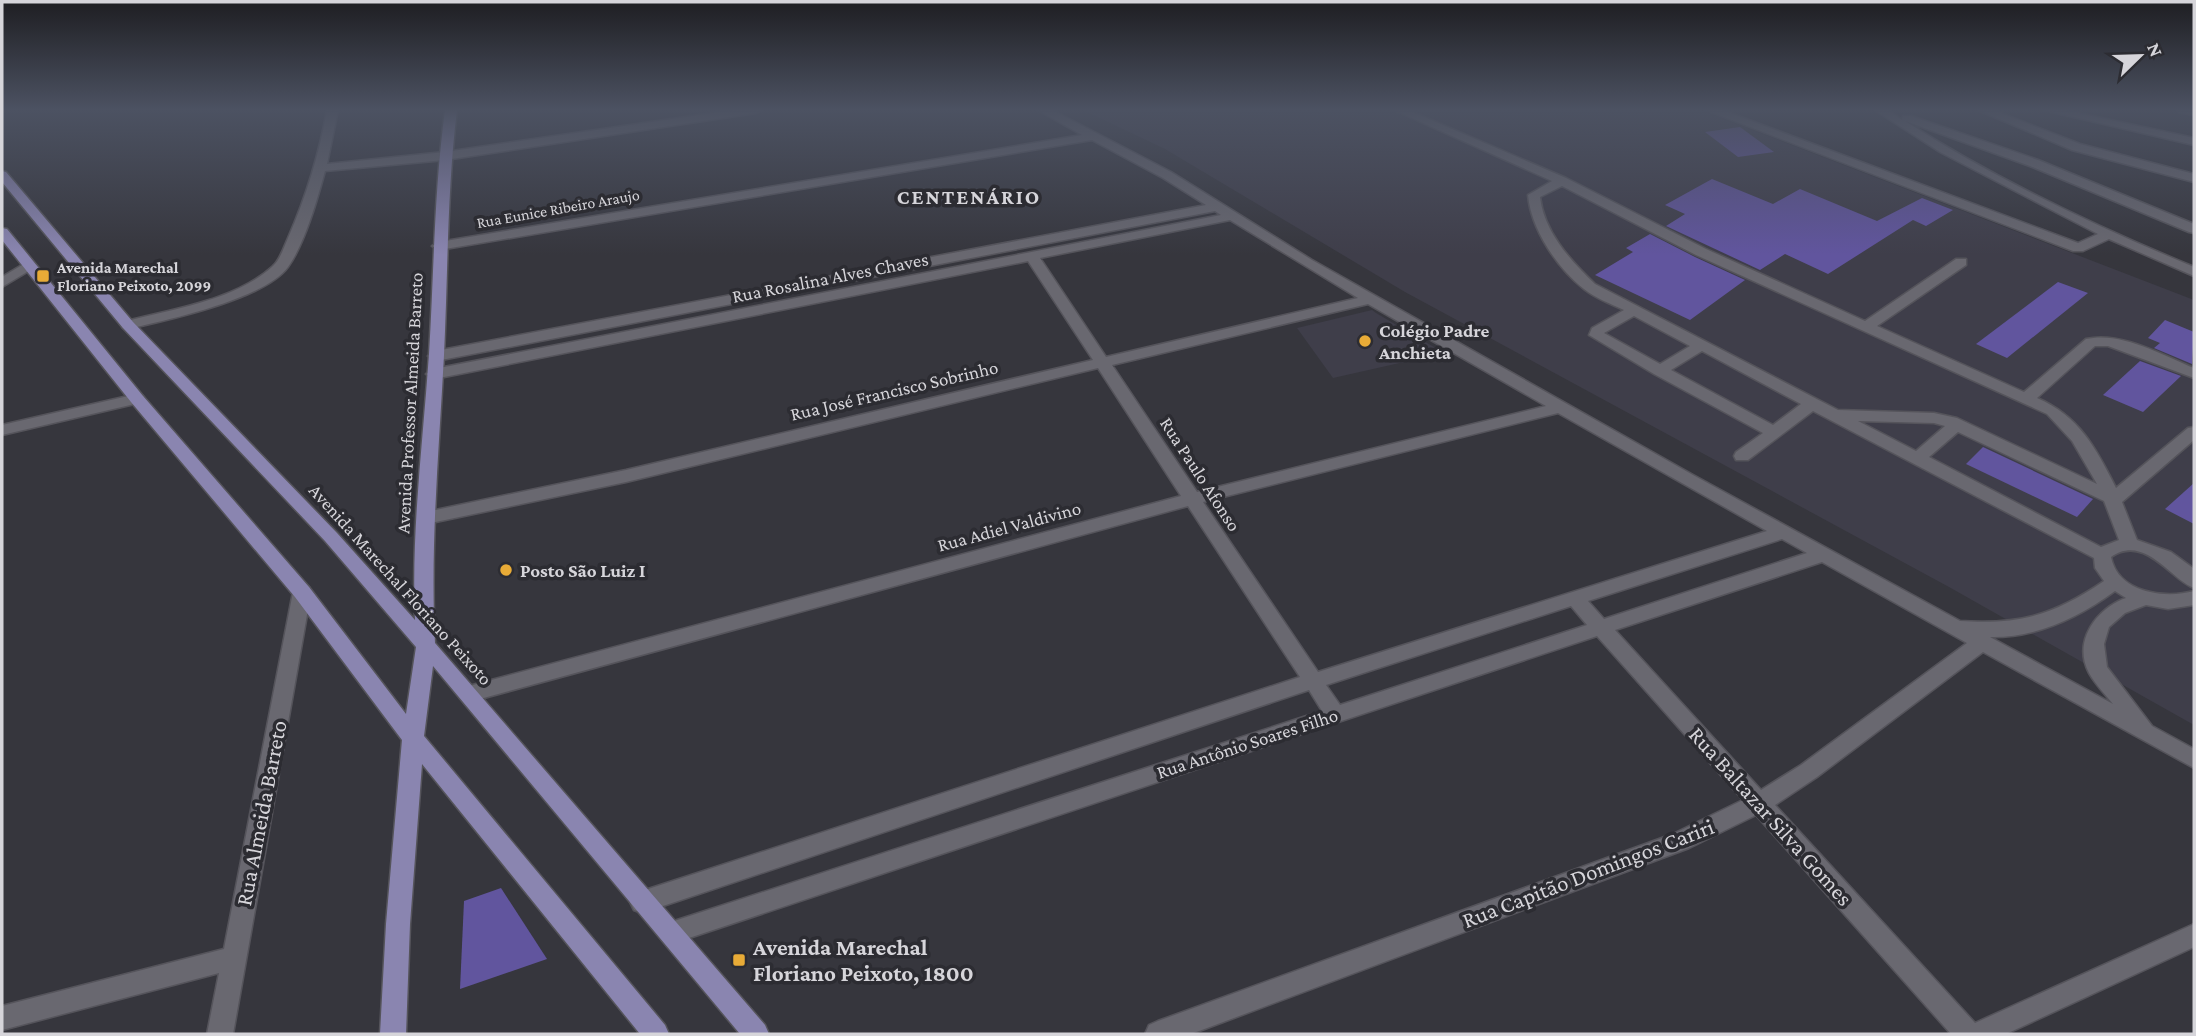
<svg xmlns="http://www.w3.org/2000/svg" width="2196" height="1036" viewBox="0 0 2196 1036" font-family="'Crimson Pro',serif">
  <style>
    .built { fill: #3f3e4a }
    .building { fill: #61559e }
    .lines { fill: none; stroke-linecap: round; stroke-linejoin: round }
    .minor-casing { stroke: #55545b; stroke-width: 3 }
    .major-casing { stroke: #55545b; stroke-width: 3 }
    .minor { fill: #696870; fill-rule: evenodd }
    .major { fill: #8a85b0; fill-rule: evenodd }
    .poi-dot { fill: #e8ab37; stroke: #2c2c32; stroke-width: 2.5 }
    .labels { text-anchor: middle; stroke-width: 7; stroke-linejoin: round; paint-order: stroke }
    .far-street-label { font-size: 16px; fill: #d6d5da; stroke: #2c2c32 }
    .far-poi-label { font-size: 16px; font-weight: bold; fill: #d6d5da; stroke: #2c2c32; text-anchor: start }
    .street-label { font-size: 19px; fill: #d6d5da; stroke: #2c2c32 }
    .poi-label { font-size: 19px; font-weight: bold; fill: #d6d5da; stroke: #2c2c32; text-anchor: start }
    .far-district-label { font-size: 21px; font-weight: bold; letter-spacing: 2px; fill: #d6d5da; stroke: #2c2c32 }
    .near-street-label { font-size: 23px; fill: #d6d5da; stroke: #2c2c32 }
    .near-poi-label { font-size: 23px; font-weight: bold; fill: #d6d5da; stroke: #2c2c32; text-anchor: start }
  </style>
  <rect width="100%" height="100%" fill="#36363d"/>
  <g class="built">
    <polygon points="1083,110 1701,110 2194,300 2194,725 1949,587 1405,292 1165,149"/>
    <polygon points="1372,310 1376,313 1444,353 1333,378 1297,328"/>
  </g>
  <g class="building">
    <polygon points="1740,127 1774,152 1738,157 1705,132"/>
    <polygon points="1712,179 1773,204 1800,189 1877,221 1922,198 1953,210 1926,226 1913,220 1828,274 1785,254 1760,270 1666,226 1685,214 1665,205"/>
    <polygon points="1650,234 1695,257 1745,280 1690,320 1595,275 1633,252 1626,248"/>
    <polygon points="2058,282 2088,293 2007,358 1976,344"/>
    <polygon points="2165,320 2194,332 2192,364 2154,348 2160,343 2148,338"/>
    <polygon points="2140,361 2181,376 2143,412 2103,395"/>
    <polygon points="1983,447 2093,499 2077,517 1966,464"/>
    <polygon points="2194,483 2194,524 2165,509"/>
    <polygon points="501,888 547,959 460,989 464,901"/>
  </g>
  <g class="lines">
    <defs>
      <g id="minor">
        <path d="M327 110H338L327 164 445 152 734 110H762L756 113 445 160 325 171C317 200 305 243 288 267 265 299 167 320 128 329L123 328 121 325 123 322C171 309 235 301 273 266 280 260 284 247 288 238 306 197 319 155 327 110Z"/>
        <path d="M1038 110H1052L1171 172 1312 260 1693 475 1960 621C2020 625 2054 615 2104 581L2095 568 2094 558 1813 411 1748 460H1736L1734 456 1736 452 1763 433 1654 374 1589 335 1592 328 1624 310C1611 304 1595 298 1584 289 1557 268 1531 229 1528 195L1552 181 1394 110H1408L1566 178 1706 249 1865 321 1956 259H1966V265L1877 326 2024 392 2086 339C2121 331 2162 355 2194 368V378L2108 346H2095L2037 398C2079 416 2096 448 2116 488L2188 428 2194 427V440L2122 502 2137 540 2171 552 2193 568 2194 588C2172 581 2145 533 2111 557 2118 593 2165 599 2194 591V605L2168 609 2146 605 2125 613 2109 627 2104 644 2107 667 2152 726 2194 749V768L1983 652 1817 777 1775 805 1975 1023 2194 924V947L2006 1034H1951L1756 815 1689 848 1191 1034H1145L1149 1025 1158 1021 1673 834 1743 800 1597 636 671 944 663 941 659 933 663 925 671 922 1322 711 1309 690 642 913 634 910 630 902 634 894 642 891 1300 677 1188 506 469 702 462 700 459 694 462 688 469 686 1181 496 1098 368 626 482 426 524 417 518 426 512 626 470 1093 360 1028 261 434 379 426 374 434 369 1221 215 1215 211 436 361 428 356 436 351 1206 205 1163 178 1092 140 439 250 432 246 439 242 1082 135ZM1562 186 1696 255 2047 414 2072 441 2097 484 1957 418 1934 413 1838 410 1595 284C1570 260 1544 232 1540 197ZM1230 220 1358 298 1106 357 1040 258ZM1368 304 1546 406 1197 492 1112 365ZM1634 316 1690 346 1660 364 1604 333ZM1702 351 1801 404 1773 425 1671 370ZM1558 413 1767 531 1318 672 1203 502ZM1858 421 1934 423 1945 426 1916 451ZM1958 432 2104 501 2119 540 2101 547 1929 457ZM1782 539 1807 553 1604 619 1588 601ZM1822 562 1967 643 1801 765 1761 790 1615 630ZM2115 591 2126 598C2097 608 2072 641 2089 673 2095 684 2105 694 2113 704L1990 637C2036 638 2078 618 2115 591ZM1571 606 1587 625 1340 705 1326 685Z"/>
        <path d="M1706 110H1722L2078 243 2098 234 1940 152 1875 110H1888L1902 120 1903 116H1911L2038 160 2194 224V233L2189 232 2030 166 1905 121C1995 179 2095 226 2194 267V276L2109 239 2083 251H2073Z"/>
        <polygon points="1978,110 1993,110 2080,144 2194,174 2194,182 2072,150"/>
        <polygon points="2044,110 2064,110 2194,138 2194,145"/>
        <polygon points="2177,110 2194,110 2194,115 2179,112"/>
        <polygon points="27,262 34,266 32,269 2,287 2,277"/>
        <polygon points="137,394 143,396 145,399 143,402 2,435 2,425"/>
        <polygon points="302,585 309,587 311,592 233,1034 207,1034 219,973 2,1030 2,1006 224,949 293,592 295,587"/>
      </g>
      <path id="major" d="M445 110H457C447 191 448 273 444 355 439 451 430 546 435 643L765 1025 769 1034H740L433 666 424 736 665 1025 669 1034H640L422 764 410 924 406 1034H380L386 924 402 740 295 597 131 402 2 240V228L7 229 143 396 309 587 406 714 416 647 325 541 123 328 2 182V171L6 172 133 322 337 533 415 620C411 531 423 443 429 354 434 273 434 191 445 110Z"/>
    </defs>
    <use href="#minor" class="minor-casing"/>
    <use href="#major" class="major-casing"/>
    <use href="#minor" class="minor"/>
    <use href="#major" class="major"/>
  </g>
  <linearGradient id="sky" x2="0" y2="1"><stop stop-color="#1e1e22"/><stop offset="0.43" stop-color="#4c5262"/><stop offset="1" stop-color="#4c5262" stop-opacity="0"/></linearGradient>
  <rect width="2196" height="255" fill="url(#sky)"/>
  <g class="poi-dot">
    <rect x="36" y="269" width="14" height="14" rx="3.5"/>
    <circle cx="1365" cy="341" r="7"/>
    <circle cx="506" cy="570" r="7"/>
    <rect x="732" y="953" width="14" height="14" rx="3.5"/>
  </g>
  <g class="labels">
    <g class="far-street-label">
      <text transform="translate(558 208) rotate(-10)" y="6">Rua Eunice Ribeiro Araujo</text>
    </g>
    <g class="far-poi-label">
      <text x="57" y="273">Avenida Marechal<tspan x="57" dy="18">Floriano Peixoto, 2099</tspan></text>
    </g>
    <g class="street-label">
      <text transform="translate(830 277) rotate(-11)" y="7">Rua Rosalina Alves Chaves</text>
      <text transform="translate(894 390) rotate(-13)" y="7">Rua José Francisco Sobrinho</text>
      <text transform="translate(409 403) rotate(-87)" y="7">Avenida Professor Almeida Barreto</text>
      <text transform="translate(1201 474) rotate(57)" y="7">Rua Paulo Afonso</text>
      <text transform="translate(1009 526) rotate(-15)" y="7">Rua Adiel Valdivino</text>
      <text transform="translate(401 584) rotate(48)" y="7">Avenida Marechal Floriano Peixoto</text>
      <text transform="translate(1247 743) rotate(-18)" y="7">Rua Antônio Soares Filho</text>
    </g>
    <g class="poi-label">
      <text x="1379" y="337">Colégio Padre<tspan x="1379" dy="22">Anchieta</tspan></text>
      <text x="520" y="577">Posto São Luiz I</text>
    </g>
    <g class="far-district-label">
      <text x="969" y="204">CENTENÁRIO</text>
    </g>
    <g class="near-street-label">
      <text transform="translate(261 813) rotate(-79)" y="8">Rua Almeida Barreto</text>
      <text transform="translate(1771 816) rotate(48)" y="8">Rua Baltazar Silva Gomes</text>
      <text transform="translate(1588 873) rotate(-21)" y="8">Rua Capitão Domingos Cariri</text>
    </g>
    <g class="near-poi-label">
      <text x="753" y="955">Avenida Marechal<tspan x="753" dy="26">Floriano Peixoto, 1800</tspan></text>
    </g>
  </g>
  <rect width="2196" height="1036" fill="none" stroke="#d6d5da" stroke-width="7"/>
  <g transform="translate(2140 56) rotate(67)" stroke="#2c2c32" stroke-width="5" paint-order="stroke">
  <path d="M0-5L12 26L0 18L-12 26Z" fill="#d6d5da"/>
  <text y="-10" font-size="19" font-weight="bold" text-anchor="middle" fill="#d6d5da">N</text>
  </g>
</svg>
